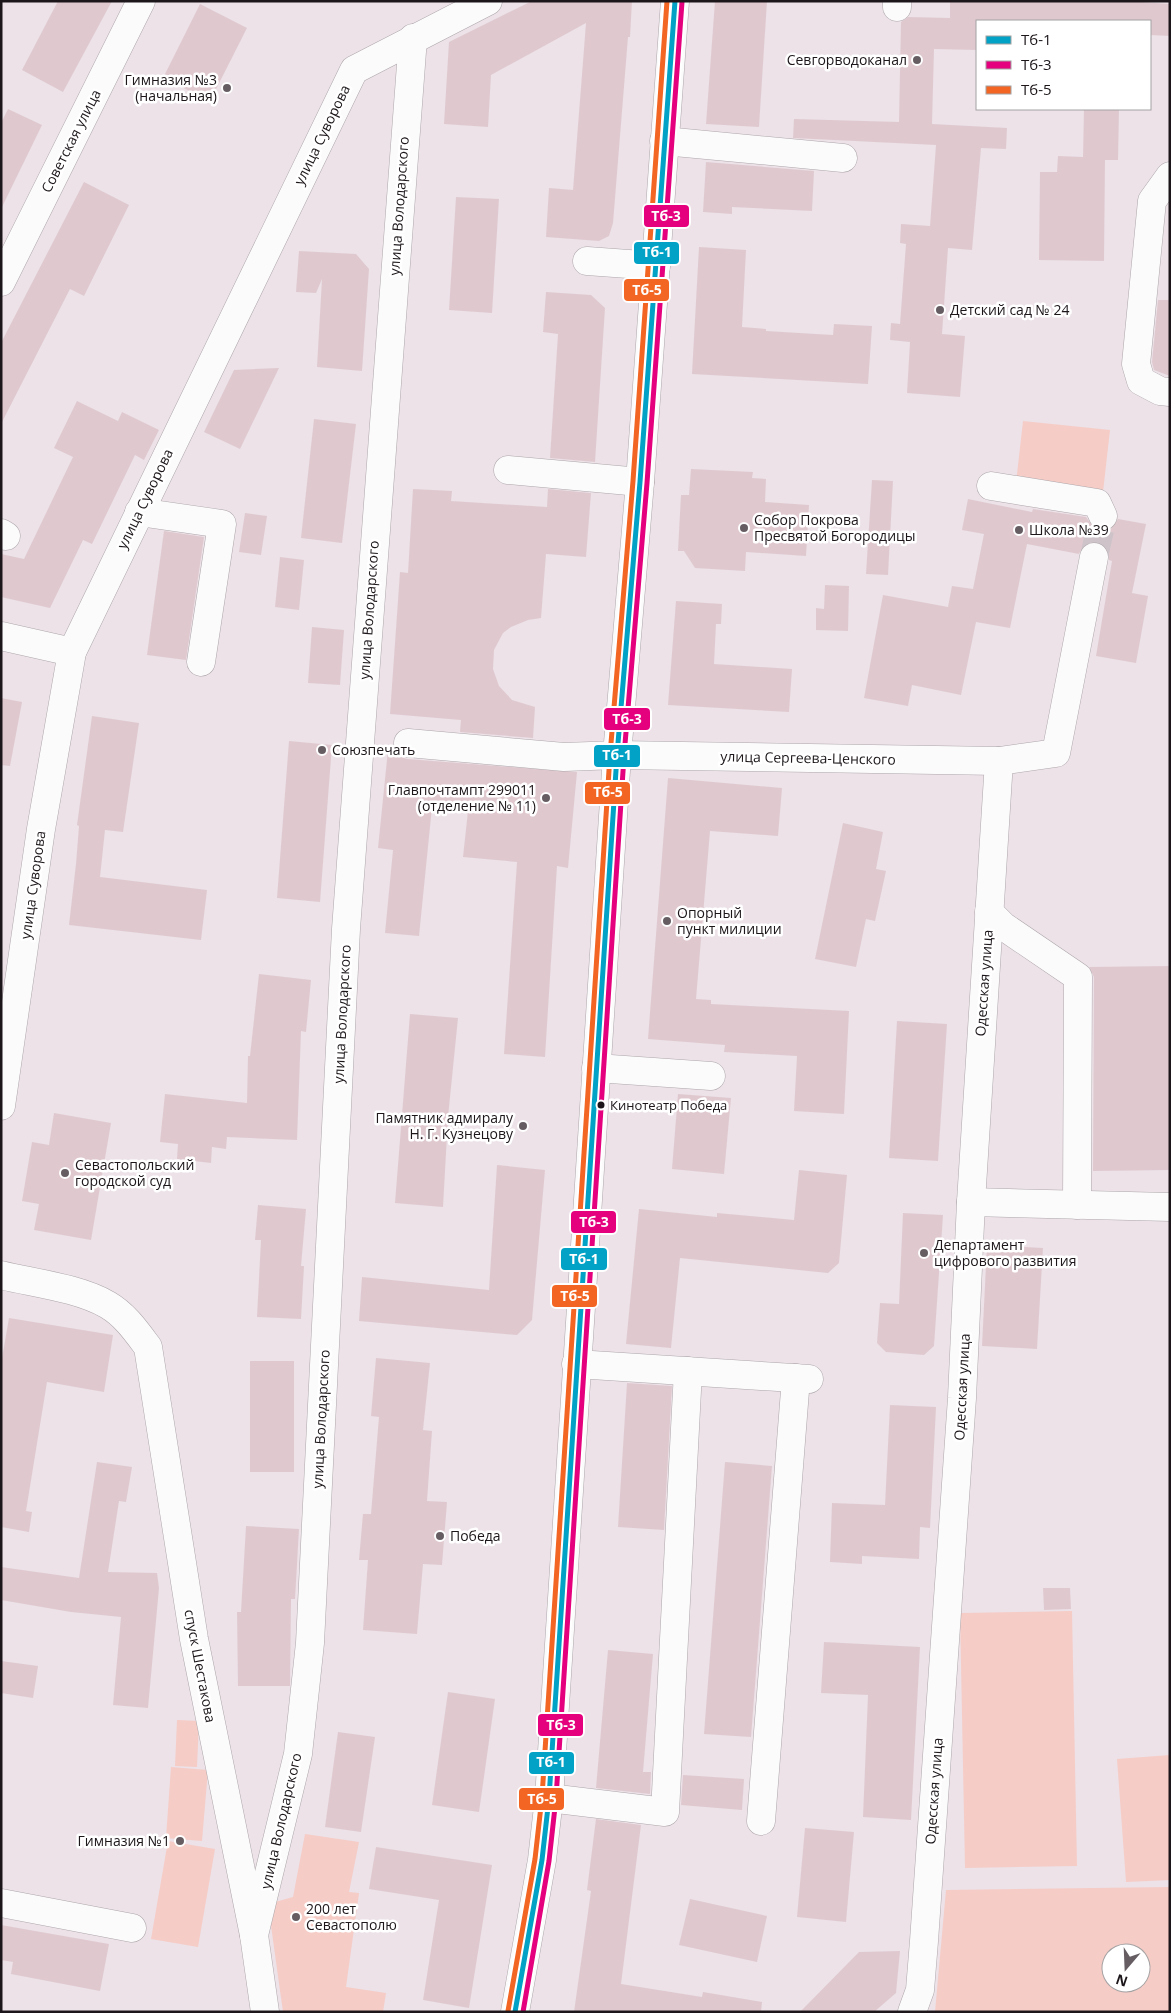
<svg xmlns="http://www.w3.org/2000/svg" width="1171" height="2013" viewBox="0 0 1171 2013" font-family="'Open Sans',sans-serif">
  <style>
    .green { fill: #f6ccc6; fill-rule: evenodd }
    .building { fill: #dfc9cf }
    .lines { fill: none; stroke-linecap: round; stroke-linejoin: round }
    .minor-tunnel { stroke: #cdc3c9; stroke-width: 28; stroke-dasharray: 28 14; stroke-linecap: butt }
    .minor-casing { stroke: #ada6aa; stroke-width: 29 }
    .major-casing { stroke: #ada6aa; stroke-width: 29 }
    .minor { stroke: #fcfbfc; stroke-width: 28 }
    .major { stroke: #fcfbfc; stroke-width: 28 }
    .bus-1-casing { stroke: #fff; stroke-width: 9 }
    .bus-2-casing { stroke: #fff; stroke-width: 9 }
    .bus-3-casing { stroke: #fff; stroke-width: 9 }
    .bus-1 { stroke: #01a2c5; stroke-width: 5 }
    .bus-2 { stroke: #e5007d; stroke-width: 5 }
    .bus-3 { stroke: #f26522; stroke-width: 5 }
    .poi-dot { fill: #655d62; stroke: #fff; stroke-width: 2 }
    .bus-dot { fill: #1c161a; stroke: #fff; stroke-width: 2 }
    .labels { text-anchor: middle; stroke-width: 5; stroke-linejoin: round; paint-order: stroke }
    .bus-label { font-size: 13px; fill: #1c161a; stroke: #fff; text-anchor: start }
    .poi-label { font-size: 14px; fill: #1c161a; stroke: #fff; text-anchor: start }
    .street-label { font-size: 14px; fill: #1c161a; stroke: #fff }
    .line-badge { stroke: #fff; stroke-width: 2 }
    .badge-label { font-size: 14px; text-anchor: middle; font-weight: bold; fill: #fff }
  </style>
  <rect width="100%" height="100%" fill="#ece2e8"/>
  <g class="green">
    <polygon points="1023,421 1110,430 1103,492 1016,483"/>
    <polygon points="1072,1611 1077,1866 965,1868 960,1613"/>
    <polygon points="177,1720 199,1721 197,1767 175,1766"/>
    <polygon points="1170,1755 1170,1880 1126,1882 1117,1759"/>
    <polygon points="171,1767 208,1770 202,1841 166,1838"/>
    <polygon points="305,1834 359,1842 349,1892 359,1893 346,1987 386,1993 383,2012 283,2012 268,1904 293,1897"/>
    <polygon points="168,1841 215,1849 198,1947 151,1939"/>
    <path d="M1170 1887V2012H935L946 1890ZM1111 1953H1141V1983H1111Z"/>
  </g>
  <g class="building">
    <polygon points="58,1 112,1 63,92 22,70"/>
    <polygon points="532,1 632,1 630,37 628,37 613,223 609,236 599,241 546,237 549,188 573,190 586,23 491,75 488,127 444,124 449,42"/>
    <polygon points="715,1 767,1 759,127 706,124"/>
    <polygon points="950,1 1126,1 1170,4 1170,36 1150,35 1150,21 977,21 977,50 934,49 932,124 1007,128 1006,149 981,148 972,250 948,248 942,334 965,336 960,397 907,393 910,342 890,340 891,323 900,324 906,244 900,243 901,224 930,226 936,145 793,138 794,119 899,122 901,22 908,17 950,18"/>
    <polygon points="200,4 247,28 210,101 163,78"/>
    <polygon points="8,109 42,125 1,209 1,123"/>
    <polygon points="1084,109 1119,109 1118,160 1105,160 1104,261 1039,260 1040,172 1057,172 1058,156 1083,157"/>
    <polygon points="706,162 814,171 812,211 732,207 732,214 703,212"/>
    <polygon points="84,182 129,205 84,296 70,289 1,424 1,343"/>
    <polygon points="456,197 499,199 492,313 449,310"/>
    <polygon points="699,247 746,250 742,327 766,329 766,331 833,335 834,324 872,326 868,384 692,374"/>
    <polygon points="299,251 356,254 369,269 362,371 317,367 322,279 316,293 296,292"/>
    <polygon points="546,292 591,295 605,308 595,462 550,458 558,334 543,332"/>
    <polygon points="1158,300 1170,300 1170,376 1154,370 1152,362"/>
    <polygon points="279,368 240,449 204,432 234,370"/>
    <polygon points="77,401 118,421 122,412 159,430 144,460 135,455 92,544 83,540 50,608 1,597 1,554 24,559 73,457 54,448"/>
    <polygon points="314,419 356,424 342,543 301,538"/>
    <polygon points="691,469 753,472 752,478 766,479 765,502 809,505 806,556 746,552 745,571 695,568 684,551 678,551 681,495 689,495"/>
    <polygon points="872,480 893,481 888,575 866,574"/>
    <polygon points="413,489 452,491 451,501 547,507 548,489 591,493 586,557 546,554 541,618 528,620 511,627 503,633 494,650 493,669 499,686 512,700 535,707 533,738 460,732 461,720 390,714 400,572 408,573"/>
    <polygon points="968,499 1032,512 1033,509 1086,517 1094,528 1101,531 1110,530 1118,519 1146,524 1132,593 1148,596 1136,663 1096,656 1112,561 1109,560 1109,552 1105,546 1097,542 1089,542 1083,546 1079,554 1027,544 1010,628 976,622 961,695 912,685 908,706 864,698 883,595 948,607 952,586 973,589 984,534 962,530"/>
    <polygon points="245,513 267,516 261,555 239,552"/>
    <polygon points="164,531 204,537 186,660 147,655"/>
    <polygon points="280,557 304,560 299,610 275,607"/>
    <polygon points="825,585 849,586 848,631 816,630 816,608 824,609"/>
    <polygon points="676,601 722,604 721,624 716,624 714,664 792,669 789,712 668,705"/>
    <polygon points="312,627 344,630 340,685 308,683"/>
    <polygon points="1,698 22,702 10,766 1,765"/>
    <polygon points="92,716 139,723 123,832 105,830 100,877 207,890 201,940 69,925 76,864 79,826 77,825"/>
    <polygon points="289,741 332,745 320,902 277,898"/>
    <polygon points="388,750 395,751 399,756 407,759 577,772 568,868 557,866 545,1057 504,1054 517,862 463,857 468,811 432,807 419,936 385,933 393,850 378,848"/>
    <polygon points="668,778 782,788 778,836 710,831 696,999 711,1000 711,1004 849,1011 844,1114 794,1111 797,1056 724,1052 725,1045 648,1039"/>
    <polygon points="843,823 883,832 876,869 886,871 875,921 866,919 856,967 815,959"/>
    <polygon points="1170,966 1170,1170 1093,1171 1094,977 1089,967"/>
    <polygon points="259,974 311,980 306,1032 301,1031 297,1140 227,1137 226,1149 212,1147 211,1163 177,1159 178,1144 160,1142 165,1094 247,1103 248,1056 250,1056"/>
    <polygon points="410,1014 458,1018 448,1117 443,1207 395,1203"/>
    <polygon points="897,1021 947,1024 938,1161 889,1158"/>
    <polygon points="678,1094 731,1098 724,1174 672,1169"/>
    <polygon points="54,1113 111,1123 91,1240 34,1230 39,1204 22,1201 32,1142 49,1145"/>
    <polygon points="497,1165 545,1170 532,1320 517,1335 359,1321 362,1277 489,1290"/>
    <polygon points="799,1170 847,1175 839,1263 828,1273 680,1258 671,1348 626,1344 639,1209 717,1217 717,1213 794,1220"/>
    <polygon points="258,1205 306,1209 301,1266 304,1266 301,1319 257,1317 261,1240 255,1240"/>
    <polygon points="903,1213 943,1215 934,1346 924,1355 886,1352 877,1343 880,1303 899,1304"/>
    <polygon points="987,1245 1043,1248 1037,1349 982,1346"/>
    <polygon points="9,1318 113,1335 104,1392 47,1382 26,1511 32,1512 29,1532 1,1527 1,1364"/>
    <polygon points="376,1358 430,1363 423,1430 432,1431 427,1501 447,1502 442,1565 423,1564 417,1634 363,1630 368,1560 359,1560 363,1514 371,1514 379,1417 371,1416"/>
    <rect x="250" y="1361" width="44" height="111"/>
    <polygon points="627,1383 672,1386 664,1530 618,1527"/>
    <polygon points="890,1405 936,1407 930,1528 920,1527 919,1559 862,1556 862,1564 830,1562 832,1503 885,1505"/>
    <polygon points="97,1462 132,1467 126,1502 119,1501 108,1572 157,1573 159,1588 148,1708 113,1705 121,1617 71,1612 1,1600 1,1567 79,1578"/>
    <polygon points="725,1462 772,1466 751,1737 704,1734"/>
    <polygon points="246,1526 299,1529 295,1599 291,1599 290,1686 238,1686 237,1612 241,1612"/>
    <polygon points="1043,1588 1070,1588 1071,1609 1044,1610"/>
    <polygon points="824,1642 920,1647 911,1820 863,1817 868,1695 821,1693"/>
    <polygon points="608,1650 653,1654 643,1772 651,1772 650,1794 596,1788"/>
    <polygon points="1,1661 38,1666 33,1698 1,1693"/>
    <polygon points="448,1692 495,1699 479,1812 432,1805"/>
    <polygon points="338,1732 375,1737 361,1832 325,1827"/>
    <polygon points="683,1775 744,1779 742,1810 681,1805"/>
    <polygon points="596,1819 641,1825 621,1984 702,1997 703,1992 762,2002 761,2012 574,2012 591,1891 587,1890"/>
    <polygon points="805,1828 854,1832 846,1922 797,1917"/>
    <polygon points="376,1847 492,1865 469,2008 423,2000 439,1900 369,1889"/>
    <polygon points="690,1899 767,1916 757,1962 679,1945"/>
    <polygon points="1,1925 109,1944 100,1991 11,1974 13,1962 1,1960"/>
    <polygon points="900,1951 896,1993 874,2012 800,2012 859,1952"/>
  </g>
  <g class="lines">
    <polyline class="minor-tunnel" points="1094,557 1103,516"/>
    <defs>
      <g id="minor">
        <polyline points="897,1 897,7"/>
        <polyline points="664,141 843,158"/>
        <polyline points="1170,176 1152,201 1136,364 1141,381 1160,391 1170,392"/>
        <polyline points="587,261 656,266"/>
        <polyline points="1,282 141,1"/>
        <polyline points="508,470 640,482"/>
        <polyline points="991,486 1097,503 1103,516"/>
        <polyline points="139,512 222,524 201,662"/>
        <polyline points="1,533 6,536"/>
        <polyline points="1,636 72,652"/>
        <polyline points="408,743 564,757 617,755 999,761 1056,753 1094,557"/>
        <polyline points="989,912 1003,926 1078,977 1077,1205"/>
        <polyline points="596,1068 711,1076"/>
        <polyline points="1,1106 41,829 72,652 354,70 488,1"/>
        <polyline points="971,1202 1170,1207"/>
        <path d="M1 1275C34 1283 79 1288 108 1305 125 1315 136 1331 148 1347L194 1639 254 1935 265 2012"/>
        <polyline points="576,1364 809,1379"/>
        <polyline points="549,1798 665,1812 688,1371"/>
        <polyline points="761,1821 796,1378"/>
        <polyline points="1,1903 132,1928"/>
        <polyline points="254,1935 298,1754 310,1643 346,929 413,38"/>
        <polyline points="912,2012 920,1990 924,1941 962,1398 971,1202 999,761"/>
      </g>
      <polyline id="major" points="515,2012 542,1860 549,1798 617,755 640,482 675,1"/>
    </defs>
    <use href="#minor" class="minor-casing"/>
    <use href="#major" class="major-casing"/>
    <use href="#minor" class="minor"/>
    <use href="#major" class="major"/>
    <defs>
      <polyline id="bus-1" points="515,2012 542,1860 549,1798 617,755 640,482 675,1"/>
      <polyline id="bus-2" points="523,2012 549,1861 556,1798 624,756 647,483 682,2"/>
      <polyline id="bus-3" points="508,2011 535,1859 542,1797 610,755 633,481 667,1"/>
    </defs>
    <use href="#bus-1" class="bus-1-casing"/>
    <use href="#bus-2" class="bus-2-casing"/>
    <use href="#bus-3" class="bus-3-casing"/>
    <use href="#bus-1" class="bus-1"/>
    <use href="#bus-2" class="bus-2"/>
    <use href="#bus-3" class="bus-3"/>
  </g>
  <g class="poi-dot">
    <circle cx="917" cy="60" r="5"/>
    <circle cx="227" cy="88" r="5"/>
    <circle cx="940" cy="310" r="5"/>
    <circle cx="744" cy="528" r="5"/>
    <circle cx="1019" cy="530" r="5"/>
    <circle cx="322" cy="750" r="5"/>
    <circle cx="546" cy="798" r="5"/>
    <circle cx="667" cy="921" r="5"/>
    <circle cx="523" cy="1126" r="5"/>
    <circle cx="65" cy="1173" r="5"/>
    <circle cx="924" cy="1253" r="5"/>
    <circle cx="440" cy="1536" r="5"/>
    <circle cx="180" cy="1841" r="5"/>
    <circle cx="296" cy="1917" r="5"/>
  </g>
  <circle class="bus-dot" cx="601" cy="1105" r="4.5"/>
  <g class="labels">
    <g class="bus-label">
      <text x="610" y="1110">Кинотеатр Победа</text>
    </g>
    <g class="poi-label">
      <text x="907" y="65" text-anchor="end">Севгорводоканал</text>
      <text x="217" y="85" text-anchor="end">Гимназия №3<tspan x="217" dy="16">(начальная)</tspan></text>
      <text x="950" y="315">Детский сад № 24</text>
      <text x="754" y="525">Собор Покрова<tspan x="754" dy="16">Пресвятой Богородицы</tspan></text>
      <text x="1029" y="535">Школа №39</text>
      <text x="332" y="755">Союзпечать</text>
      <text x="536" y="795" text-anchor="end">Главпочтампт 299011<tspan x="536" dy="16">(отделение № 11)</tspan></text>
      <text x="677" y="918">Опорный<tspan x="677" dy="16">пункт милиции</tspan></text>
      <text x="513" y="1123" text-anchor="end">Памятник адмиралу<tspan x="513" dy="16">Н. Г. Кузнецову</tspan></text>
      <text x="75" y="1170">Севастопольский<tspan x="75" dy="16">городской суд</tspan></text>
      <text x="934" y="1250">Департамент<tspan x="934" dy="16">цифрового развития</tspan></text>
      <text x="450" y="1541">Победа</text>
      <text x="170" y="1846" text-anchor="end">Гимназия №1</text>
      <text x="306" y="1914">200 лет<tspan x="306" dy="16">Севастополю</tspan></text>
    </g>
    <g class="street-label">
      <text transform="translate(322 135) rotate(-64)" y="5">улица Суворова</text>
      <text transform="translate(71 141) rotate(-63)" y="5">Советская улица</text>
      <text transform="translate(399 206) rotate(-86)" y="5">улица Володарского</text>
      <text transform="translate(145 499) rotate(-64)" y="5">улица Суворова</text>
      <text transform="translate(369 610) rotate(-86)" y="5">улица Володарского</text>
      <text transform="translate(808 758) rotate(1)" y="5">улица Сергеева-Ценского</text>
      <text transform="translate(33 885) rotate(-82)" y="5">улица Суворова</text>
      <text transform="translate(984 983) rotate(-86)" y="5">Одесская улица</text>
      <text transform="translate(342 1014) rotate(-87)" y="5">улица Володарского</text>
      <text transform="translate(962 1387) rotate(-87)" y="5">Одесская улица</text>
      <text transform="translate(321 1419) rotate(-87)" y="5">улица Володарского</text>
      <text transform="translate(200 1666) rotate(79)" y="5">спуск Шестакова</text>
      <text transform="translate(934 1791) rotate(-86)" y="5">Одесская улица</text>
      <text transform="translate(281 1821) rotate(-77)" y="5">улица Володарского</text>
    </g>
  </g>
  <g class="line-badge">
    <rect x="643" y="204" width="47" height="24" rx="5" fill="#e5007d"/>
    <rect x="633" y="241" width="47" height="24" rx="5" fill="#01a2c5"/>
    <rect x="623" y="278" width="47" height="24" rx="5" fill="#f26522"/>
    <rect x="603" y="707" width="48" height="24" rx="5" fill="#e5007d"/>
    <rect x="593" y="744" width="48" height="24" rx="5" fill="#01a2c5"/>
    <rect x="584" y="781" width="47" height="24" rx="5" fill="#f26522"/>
    <rect x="570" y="1210" width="47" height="24" rx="5" fill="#e5007d"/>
    <rect x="560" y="1247" width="48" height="24" rx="5" fill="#01a2c5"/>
    <rect x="551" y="1284" width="47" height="24" rx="5" fill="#f26522"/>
    <rect x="537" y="1713" width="47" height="24" rx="5" fill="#e5007d"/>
    <rect x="528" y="1751" width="47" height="24" rx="5" fill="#01a2c5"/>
    <rect x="518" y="1787" width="47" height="24" rx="5" fill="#f26522"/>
  </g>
  <g class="badge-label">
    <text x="666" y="221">Тб-3</text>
    <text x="657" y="257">Тб-1</text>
    <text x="647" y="295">Тб-5</text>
    <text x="627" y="724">Тб-3</text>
    <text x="617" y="760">Тб-1</text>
    <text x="608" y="797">Тб-5</text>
    <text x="594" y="1227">Тб-3</text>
    <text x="584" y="1264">Тб-1</text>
    <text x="575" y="1301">Тб-5</text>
    <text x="561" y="1730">Тб-3</text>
    <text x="551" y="1767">Тб-1</text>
    <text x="542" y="1804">Тб-5</text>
  </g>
  <rect width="1171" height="2013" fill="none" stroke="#1c161a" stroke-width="5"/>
  <rect x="976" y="20" width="175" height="90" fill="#ffffff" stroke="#a4a2a3"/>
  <rect x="986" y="36" width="25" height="8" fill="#01a2c5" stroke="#a4a2a3"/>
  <text x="1021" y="45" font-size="15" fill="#1c161a">Тб-1</text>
  <rect x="986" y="61" width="25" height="8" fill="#e5007d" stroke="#a4a2a3"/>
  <text x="1021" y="70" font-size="15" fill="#1c161a">Тб-3</text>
  <rect x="986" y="86" width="25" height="8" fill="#f26522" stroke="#a4a2a3"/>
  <text x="1021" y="95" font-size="15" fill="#1c161a">Тб-5</text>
  <g transform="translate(1126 1968) rotate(199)"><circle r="24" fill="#ffffff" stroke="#a4a2a3"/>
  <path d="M0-4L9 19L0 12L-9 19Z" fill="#655d62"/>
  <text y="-8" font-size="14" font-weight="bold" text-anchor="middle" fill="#1c161a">N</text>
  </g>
</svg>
